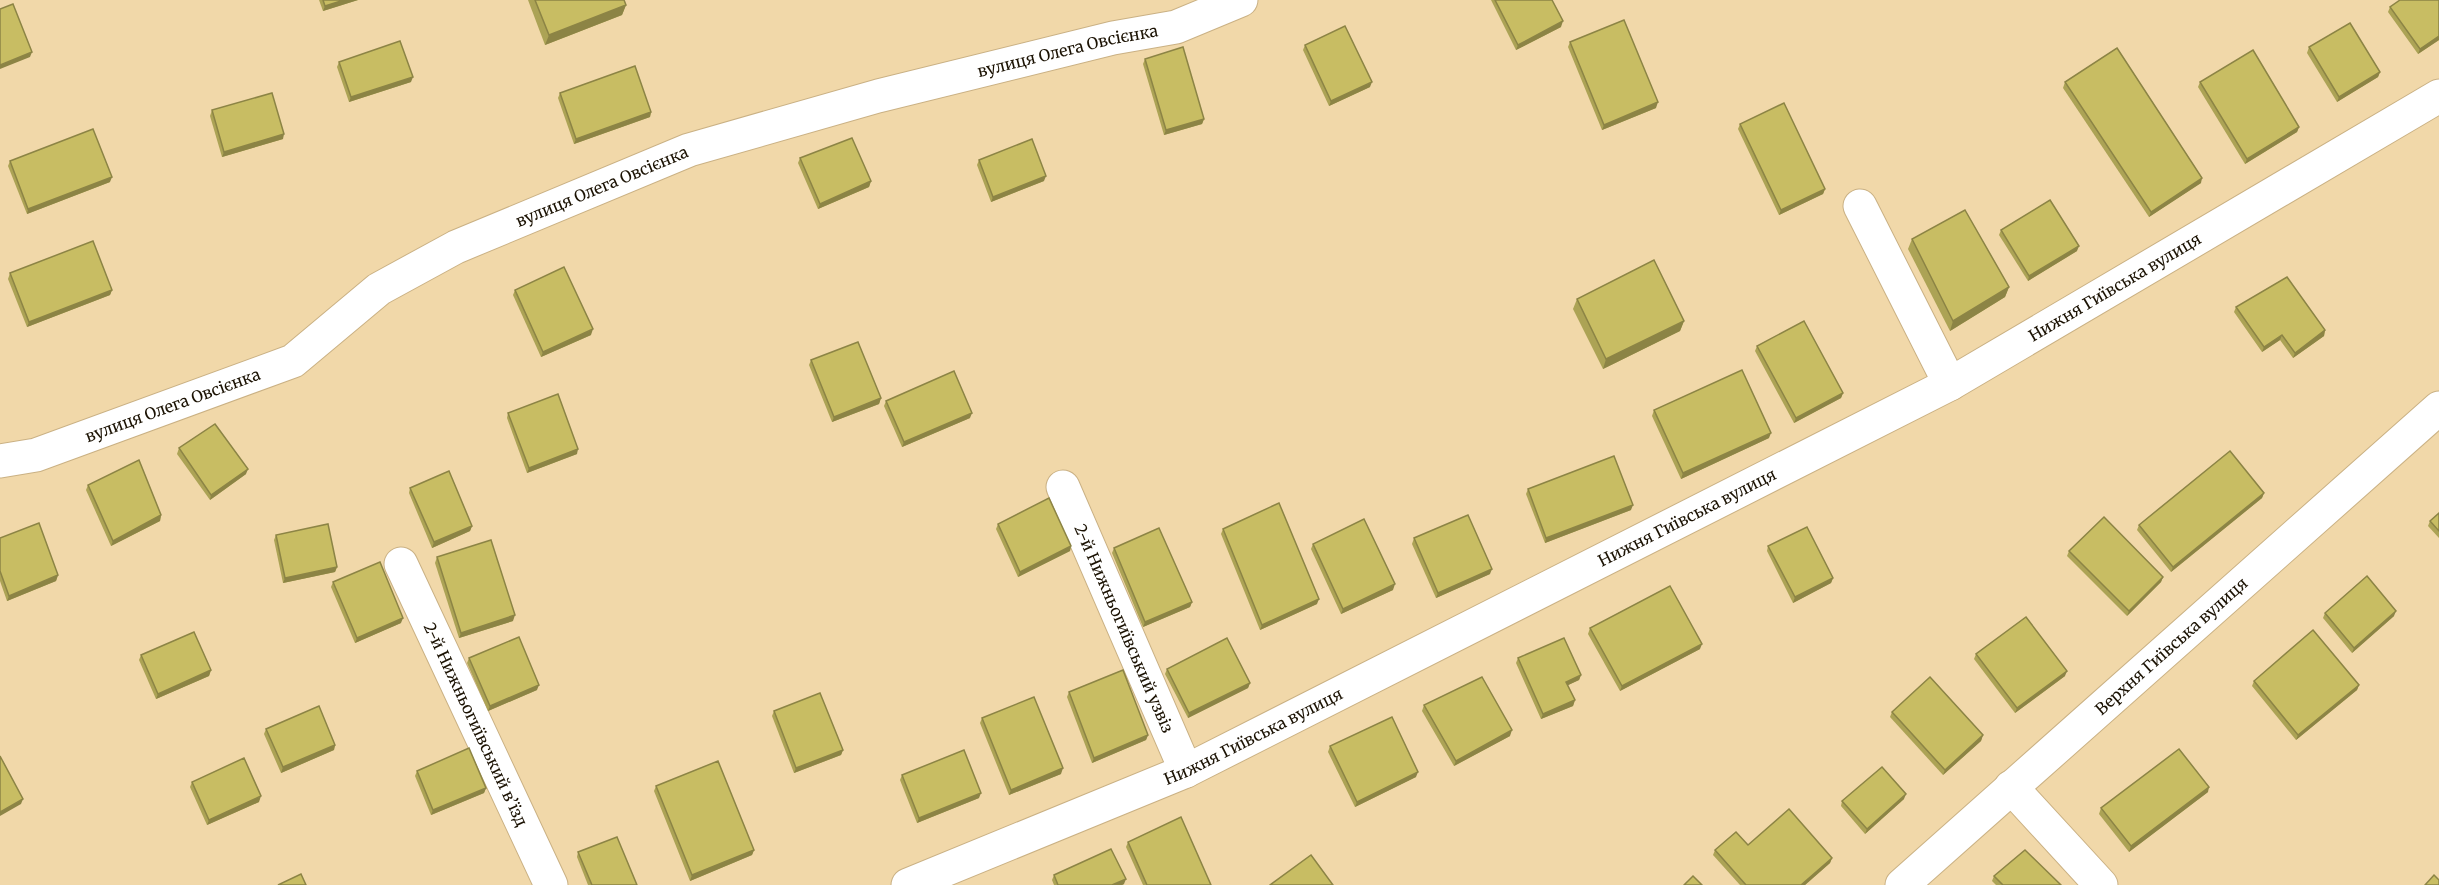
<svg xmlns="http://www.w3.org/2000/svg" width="2439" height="885" viewBox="0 0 2439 885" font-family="Merriweather,serif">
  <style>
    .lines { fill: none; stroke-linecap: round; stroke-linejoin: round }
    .street-casing { stroke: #cab184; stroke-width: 35 }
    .street { stroke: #fff; stroke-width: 33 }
    .wall { fill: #aca355 }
    .shaded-wall { fill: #8c8445 }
    .building { fill: #c8bd63; stroke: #8c8445; stroke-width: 1.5 }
    .labels { text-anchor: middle; stroke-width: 6; stroke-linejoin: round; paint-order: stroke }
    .street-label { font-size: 16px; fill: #1b1203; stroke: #f1d8a9 }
  </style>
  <rect width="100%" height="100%" fill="#f1d8a9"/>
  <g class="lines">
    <defs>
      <g id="street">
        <polyline points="1860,206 1950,384"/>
        <path id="s1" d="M0 461 36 455 293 361 379 289 456 247 689 150 878 96 1113 38 1176 27 1241 0"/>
        <path id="s2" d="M1063 487 1186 771"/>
        <path id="s3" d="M401 564 551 885"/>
        <polyline points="2011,787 2101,885"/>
        <path id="s4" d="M908 885 1186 771 1950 384 2439 96"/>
        <path id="s5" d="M1902 885 2439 408"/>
      </g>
    </defs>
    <use href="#street" class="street-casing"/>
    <use href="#street" class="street"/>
  </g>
  <g class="wall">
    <polygon points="319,0 358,0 323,11"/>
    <polygon points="528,0 624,0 626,5 622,15 545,45"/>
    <polygon points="1491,0 1552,0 1561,27 1516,50"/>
    <polygon points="2439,0 2439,40 2418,54 2388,12 2390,7"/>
    <polygon points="1570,42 1656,108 1602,130 1568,47"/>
    <polygon points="1305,45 1370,87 1329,106 1303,50"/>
    <polygon points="2309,47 2380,72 2378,77 2337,102 2307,53"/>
    <polygon points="1145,59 1204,119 1202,124 1164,135 1143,64"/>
    <polygon points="339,62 411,82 349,102 337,67"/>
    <polygon points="2065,82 2201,183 2149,217 2063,88"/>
    <polygon points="2200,82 2299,127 2297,132 2245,164 2198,87"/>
    <polygon points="560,93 651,112 650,117 574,144 558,98"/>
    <polygon points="212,110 283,139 222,157 210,116"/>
    <polygon points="1740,124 1825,189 1823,194 1779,215 1738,129"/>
    <polygon points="800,158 871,181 869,187 818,209 798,163"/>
    <polygon points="979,160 1044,181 991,202 977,165"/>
    <polygon points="10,161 110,182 27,214 8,166"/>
    <polygon points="2001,230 2077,251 2028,281 1999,235"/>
    <polygon points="1912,239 2009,287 2005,297 1950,331 1908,249"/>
    <polygon points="10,273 112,290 110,295 27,327 8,279"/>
    <polygon points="515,290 591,335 541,357 513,295"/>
    <polygon points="1577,299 1684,321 1680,331 1603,369 1573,309"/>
    <polygon points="2236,307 2325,330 2324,336 2293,358 2280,340 2262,352 2234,312"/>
    <polygon points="1757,346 1843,393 1841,398 1794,423 1755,351"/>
    <polygon points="811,360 881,398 879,404 832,422 809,365"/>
    <polygon points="886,401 970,418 902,447 884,406"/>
    <polygon points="1654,410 1769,438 1681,479 1652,416"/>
    <polygon points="508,413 577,454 527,473 507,418"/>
    <polygon points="179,448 246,474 210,500 177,454"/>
    <polygon points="88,485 161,515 160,521 111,546 86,490"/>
    <polygon points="410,488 472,526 470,531 432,548 409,493"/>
    <polygon points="1528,489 1631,510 1545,543 1526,494"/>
    <polygon points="2264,493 2262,498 2171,572 2137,530 2139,525"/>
    <polygon points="2439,513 2439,538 2428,526 2430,521"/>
    <polygon points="998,524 1071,546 1070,551 1018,577 996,529"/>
    <polygon points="1223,529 1317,604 1260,630 1221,534"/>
    <polygon points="276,535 337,567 335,572 283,583 274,540"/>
    <polygon points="0,538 58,575 56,581 7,601 0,581"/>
    <polygon points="1414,538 1490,574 1436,598 1412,544"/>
    <polygon points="1313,544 1393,590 1341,614 1311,549"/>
    <polygon points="1768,546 1833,578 1831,583 1793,603 1767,551"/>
    <polygon points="1114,548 1192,602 1190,607 1143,627 1112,553"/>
    <polygon points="2069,551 2163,577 2161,582 2127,616 2067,556"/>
    <polygon points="437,557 513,621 459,638 435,563"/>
    <polygon points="333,582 401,623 355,643 331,587"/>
    <polygon points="2325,613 2394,616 2352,653 2323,618"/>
    <polygon points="1590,628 1700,649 1620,691 1588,634"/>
    <polygon points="1976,654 2065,676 2015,713 1974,659"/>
    <polygon points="141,655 211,670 209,676 156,699 139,660"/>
    <polygon points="469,658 537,690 488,711 467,663"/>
    <polygon points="1518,658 1581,675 1579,680 1568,685 1575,700 1573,706 1541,719 1516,663"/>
    <polygon points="1167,669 1250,683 1248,688 1188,718 1165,674"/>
    <polygon points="2254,681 2359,685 2357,690 2296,740 2252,686"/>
    <polygon points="1069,692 1148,735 1146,740 1092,763 1067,697"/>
    <polygon points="1424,705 1510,736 1454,766 1422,711"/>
    <polygon points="774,711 843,750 841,755 794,773 772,716"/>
    <polygon points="1892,712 1983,735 1981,741 1943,775 1890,717"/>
    <polygon points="982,718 1061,774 1009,795 980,723"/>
    <polygon points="266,729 335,745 334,750 281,773 264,734"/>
    <polygon points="1330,746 1416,777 1355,807 1328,752"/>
    <polygon points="417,771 486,788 484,793 431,815 415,776"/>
    <polygon points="902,775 979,798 917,823 900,780"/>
    <polygon points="192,782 259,802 207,825 190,787"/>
    <polygon points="656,786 754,850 752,855 690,881 654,791"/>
    <polygon points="2208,792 2129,852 2099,814 2101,808"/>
    <polygon points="1904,799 1865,834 1841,806 1842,801"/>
    <polygon points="1128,842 1211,885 1143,885 1126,847"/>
    <polygon points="1715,850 1832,858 1830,863 1805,885 1740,885 1713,855"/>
    <polygon points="578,852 637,885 588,885 577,857"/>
    <polygon points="1054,875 1124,884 1122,885 1054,885 1052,880"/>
    <polygon points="1994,876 2061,885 1996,885 1992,881"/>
  </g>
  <g class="shaded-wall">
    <polygon points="344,0 358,0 323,11 325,6"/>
    <polygon points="626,5 622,15 545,45 549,35"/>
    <polygon points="1563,21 1561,27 1516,50 1518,45"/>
    <polygon points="2439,36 2439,40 2418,54 2420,49"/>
    <polygon points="32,52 30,57 0,69 0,65"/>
    <polygon points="2380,72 2378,77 2337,102 2339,97"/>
    <polygon points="413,77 411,82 349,102 351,97"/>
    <polygon points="1372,82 1370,87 1329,106 1331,101"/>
    <polygon points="1658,102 1656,108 1602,130 1604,125"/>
    <polygon points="651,112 650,117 574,144 576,139"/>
    <polygon points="1204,119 1202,124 1164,135 1166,130"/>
    <polygon points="2299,127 2297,132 2245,164 2247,159"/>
    <polygon points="284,134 283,139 222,157 224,152"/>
    <polygon points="1046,176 1044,181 991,202 993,197"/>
    <polygon points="112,177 110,182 27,214 28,209"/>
    <polygon points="2202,178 2201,183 2149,217 2151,212"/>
    <polygon points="871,181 869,187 818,209 820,204"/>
    <polygon points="1825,189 1823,194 1779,215 1781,210"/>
    <polygon points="2079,246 2077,251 2028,281 2029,276"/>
    <polygon points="2009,287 2005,297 1950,331 1953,321"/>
    <polygon points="112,290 110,295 27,327 29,322"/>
    <polygon points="1684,321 1680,331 1603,369 1606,359"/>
    <polygon points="593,329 591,335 541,357 543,352"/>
    <polygon points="2325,330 2324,336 2293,358 2295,353"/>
    <polygon points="2282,335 2280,340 2262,352 2264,347"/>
    <polygon points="1843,393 1841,398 1794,423 1796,418"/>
    <polygon points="881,398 879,404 832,422 834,417"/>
    <polygon points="972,413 970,418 902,447 904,442"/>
    <polygon points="1771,433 1769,438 1681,479 1683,473"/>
    <polygon points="578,449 577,454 527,473 529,468"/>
    <polygon points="248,469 246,474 210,500 211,495"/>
    <polygon points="2264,493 2262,498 2171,572 2173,567"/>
    <polygon points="1633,505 1631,510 1545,543 1546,538"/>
    <polygon points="161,515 160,521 111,546 113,541"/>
    <polygon points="472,526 470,531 432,548 434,542"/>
    <polygon points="1071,546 1070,551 1018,577 1020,572"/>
    <polygon points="337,567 335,572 283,583 285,578"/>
    <polygon points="1492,569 1490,574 1436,598 1438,593"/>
    <polygon points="58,575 56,581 7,601 9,596"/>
    <polygon points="2163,577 2161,582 2127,616 2129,611"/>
    <polygon points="1833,578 1831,583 1793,603 1795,597"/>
    <polygon points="1395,584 1393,590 1341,614 1343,609"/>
    <polygon points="1319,599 1317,604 1260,630 1262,625"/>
    <polygon points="1192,602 1190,607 1143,627 1145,622"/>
    <polygon points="2396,611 2394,616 2352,653 2354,648"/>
    <polygon points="515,615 513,621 459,638 461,633"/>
    <polygon points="403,618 401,623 355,643 357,638"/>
    <polygon points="1702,644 1700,649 1620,691 1622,686"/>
    <polygon points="211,670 209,676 156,699 158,694"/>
    <polygon points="2067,671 2065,676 2015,713 2017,708"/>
    <polygon points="1581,675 1579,680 1564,687 1566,682"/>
    <polygon points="1250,683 1248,688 1188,718 1189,713"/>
    <polygon points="539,685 537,690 488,711 490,706"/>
    <polygon points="2359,685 2357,690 2296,740 2298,735"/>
    <polygon points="1575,700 1573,706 1541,719 1543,714"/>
    <polygon points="1512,730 1510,736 1454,766 1456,761"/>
    <polygon points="1148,735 1146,740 1092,763 1094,758"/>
    <polygon points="1983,735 1981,741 1943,775 1945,770"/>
    <polygon points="335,745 334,750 281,773 283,767"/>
    <polygon points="843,750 841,755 794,773 796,768"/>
    <polygon points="1063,768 1061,774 1009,795 1011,790"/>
    <polygon points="1418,772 1416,777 1355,807 1357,802"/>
    <polygon points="2209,787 2208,792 2129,852 2131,846"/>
    <polygon points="486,788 484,793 431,815 433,810"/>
    <polygon points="981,793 979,798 917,823 919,818"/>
    <polygon points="1906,794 1904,799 1865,834 1867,829"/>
    <polygon points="261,796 259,802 207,825 209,820"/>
    <polygon points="23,799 21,804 0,816 0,812"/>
    <polygon points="754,850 752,855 690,881 692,875"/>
    <polygon points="1832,858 1830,863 1805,885 1801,885"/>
    <polygon points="1126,879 1124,884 1122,885 1112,885"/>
  </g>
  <g class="building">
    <polygon points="323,0 344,0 325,6"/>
    <polygon points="535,0 624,0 626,5 549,35"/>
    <polygon points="1495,0 1552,0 1563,21 1518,45"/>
    <polygon points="2400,0 2439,0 2439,36 2420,49 2390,7"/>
    <polygon points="13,4 32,52 0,65 0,9"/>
    <polygon points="1624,20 1658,102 1604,125 1570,42"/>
    <polygon points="2350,23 2380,72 2339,97 2309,47"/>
    <polygon points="1345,26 1372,82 1331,101 1305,45"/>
    <polygon points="400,41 413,77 351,97 339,62"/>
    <polygon points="1183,47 1204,119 1166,130 1145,59"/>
    <polygon points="2117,48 2202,178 2151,212 2065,82"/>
    <polygon points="2253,50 2299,127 2247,159 2200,82"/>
    <polygon points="635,66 651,112 576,139 560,93"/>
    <polygon points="272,93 284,134 224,152 212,110"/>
    <polygon points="1784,103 1825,189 1781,210 1740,124"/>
    <polygon points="93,129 112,177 28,209 10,161"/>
    <polygon points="852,138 871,181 820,204 800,158"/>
    <polygon points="1032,139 1046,176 993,197 979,160"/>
    <polygon points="2050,200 2079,246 2029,276 2001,230"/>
    <polygon points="1965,210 2009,287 1953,321 1912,239"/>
    <polygon points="93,241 112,290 29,322 10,273"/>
    <polygon points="1654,260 1684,321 1606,359 1577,299"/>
    <polygon points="564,267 593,329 543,352 515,290"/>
    <polygon points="2287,277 2325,330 2295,353 2282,335 2264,347 2236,307"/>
    <polygon points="1804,321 1843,393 1796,418 1757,346"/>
    <polygon points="858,342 881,398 834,417 811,360"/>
    <polygon points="1742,370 1771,433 1683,473 1654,410"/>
    <polygon points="954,371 972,413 904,442 886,401"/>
    <polygon points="558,394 578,449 529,468 508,413"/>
    <polygon points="215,424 248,469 211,495 179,448"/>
    <polygon points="2230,451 2264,493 2173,567 2139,525"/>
    <polygon points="1614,456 1633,505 1546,538 1528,489"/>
    <polygon points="139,460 161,515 113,541 88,485"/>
    <polygon points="449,471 472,526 434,542 410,488"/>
    <polygon points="1049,498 1071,546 1020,572 998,524"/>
    <polygon points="1279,503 1319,599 1262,625 1223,529"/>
    <polygon points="2439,513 2439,531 2430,521"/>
    <polygon points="1468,515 1492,569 1438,593 1414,538"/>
    <polygon points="2104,517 2163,577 2129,611 2069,551"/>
    <polygon points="1364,519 1395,584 1343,609 1313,544"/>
    <polygon points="39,523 58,575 9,596 0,571 0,538"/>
    <polygon points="328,524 337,567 285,578 276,535"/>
    <polygon points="1807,527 1833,578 1795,597 1768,546"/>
    <polygon points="1159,528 1192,602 1145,622 1114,548"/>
    <polygon points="491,540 515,615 461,633 437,557"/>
    <polygon points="380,562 403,618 357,638 333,582"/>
    <polygon points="2367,576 2396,611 2354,648 2325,613"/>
    <polygon points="1670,586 1702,644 1622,686 1590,628"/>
    <polygon points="2026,617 2067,671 2017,708 1976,654"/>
    <polygon points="2313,630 2359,685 2298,735 2254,681"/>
    <polygon points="194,632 211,670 158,694 141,655"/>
    <polygon points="519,637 539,685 490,706 469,658"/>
    <polygon points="1227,638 1250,683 1189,713 1167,669"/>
    <polygon points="1564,638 1581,675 1566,682 1575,700 1543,714 1518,658"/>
    <polygon points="1123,670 1148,735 1094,758 1069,692"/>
    <polygon points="1482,677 1512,730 1456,761 1424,705"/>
    <polygon points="1930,677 1983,735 1945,770 1892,712"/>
    <polygon points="820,693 843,750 796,768 774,711"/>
    <polygon points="1034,697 1063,768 1011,790 982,718"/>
    <polygon points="319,706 335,745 283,767 266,729"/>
    <polygon points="1392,717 1418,772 1357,802 1330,746"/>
    <polygon points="469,748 486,788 433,810 417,771"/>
    <polygon points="2179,749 2209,787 2131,846 2101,808"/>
    <polygon points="964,750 981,793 919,818 902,775"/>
    <polygon points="0,756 23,799 0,812"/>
    <polygon points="244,758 261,796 209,820 192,782"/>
    <polygon points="718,761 754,850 692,875 656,786"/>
    <polygon points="1882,767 1906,794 1867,829 1842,801"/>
    <polygon points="1789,809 1832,858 1801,885 1746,885 1715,850 1736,832 1748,845"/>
    <polygon points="1181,817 1211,885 1147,885 1128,842"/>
    <polygon points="617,837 637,885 592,885 578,852"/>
    <polygon points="1111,849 1126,879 1112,885 1058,885 1054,875"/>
    <polygon points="2025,850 2061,885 2003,885 1994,876"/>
    <polygon points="1311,855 1333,885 1270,885"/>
    <polygon points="301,874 306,885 278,885"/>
    <polygon points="2434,875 2439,880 2439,885 2425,885"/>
    <polygon points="1693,876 1702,885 1684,885"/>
  </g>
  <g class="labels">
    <g class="street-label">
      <text dy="6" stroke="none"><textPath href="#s1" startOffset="1154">вулиця Олега Овсієнка</textPath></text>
      <text dy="6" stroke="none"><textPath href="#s1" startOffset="668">вулиця Олега Овсієнка</textPath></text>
      <text dy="6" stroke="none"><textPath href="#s4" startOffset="1348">Нижня Гиївська вулиця</textPath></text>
      <text dy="6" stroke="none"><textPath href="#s1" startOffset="182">вулиця Олега Овсієнка</textPath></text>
      <text dy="6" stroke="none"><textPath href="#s4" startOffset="862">Нижня Гиївська вулиця</textPath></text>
      <text dy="6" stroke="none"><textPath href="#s2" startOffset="154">2-й Нижньогиївський узвіз</textPath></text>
      <text dy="6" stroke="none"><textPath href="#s5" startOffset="360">Верхня Гиївська вулиця</textPath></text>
      <text dy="6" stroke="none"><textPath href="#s3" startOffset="177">2-й Нижньогиївський в’їзд</textPath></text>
      <text dy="6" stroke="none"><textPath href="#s4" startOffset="376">Нижня Гиївська вулиця</textPath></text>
    </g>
  </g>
</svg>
